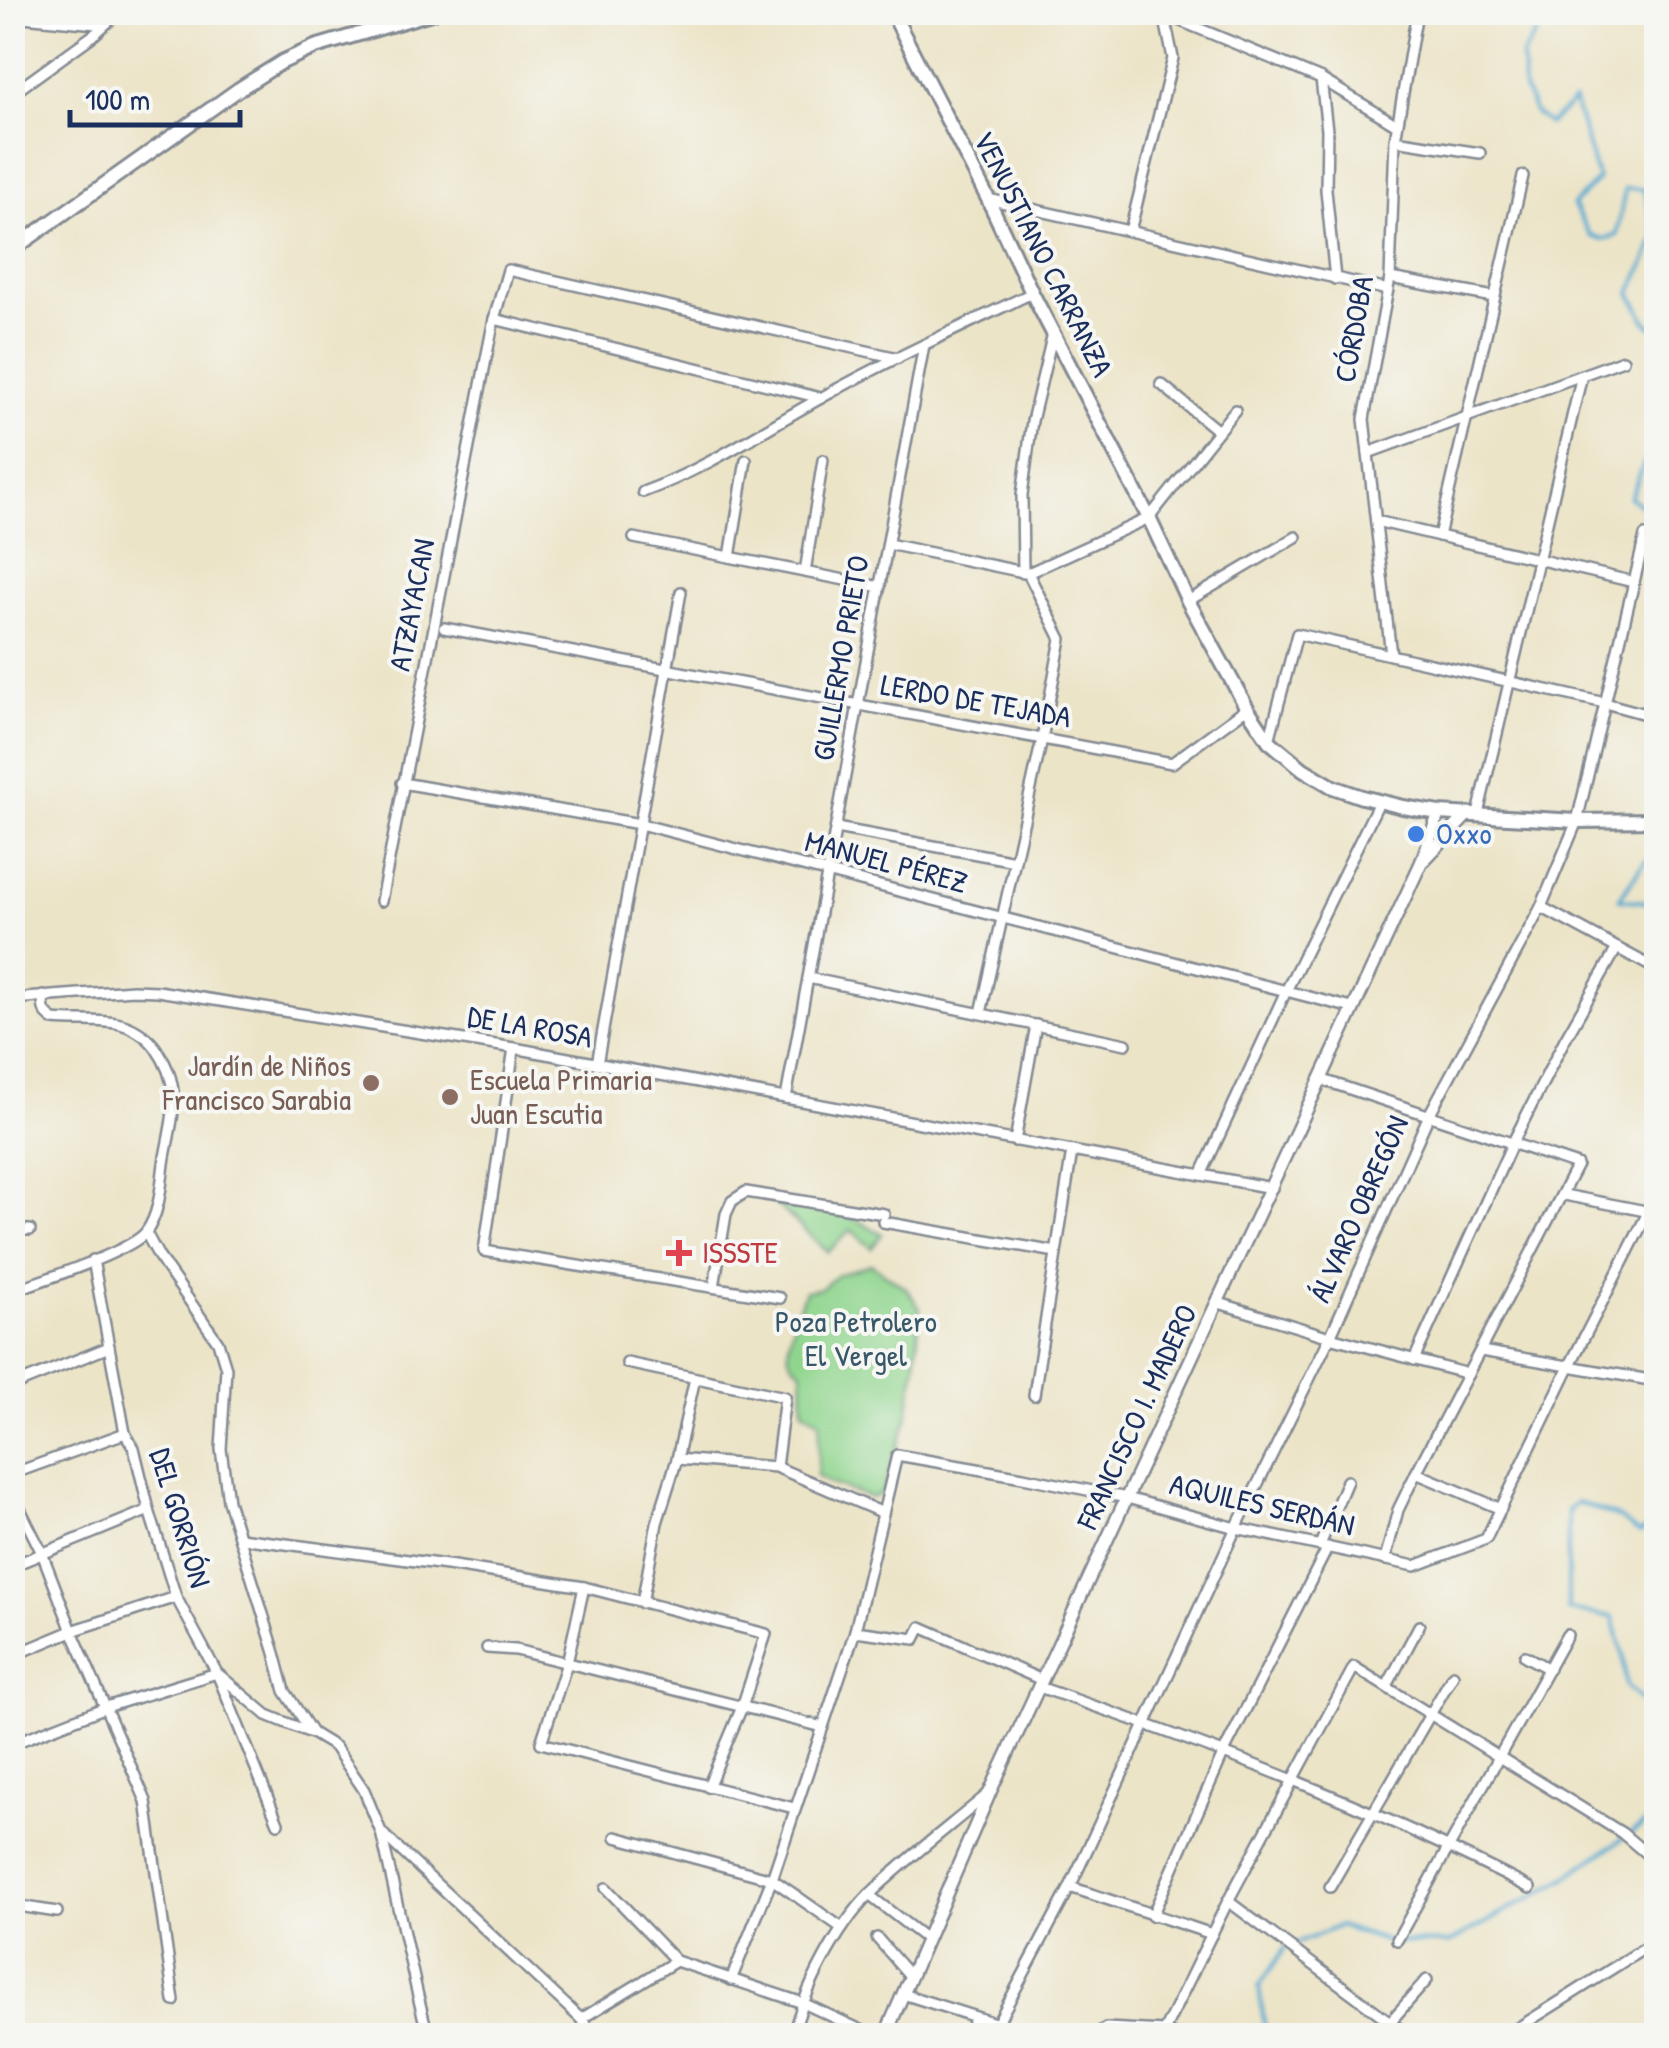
<svg xmlns="http://www.w3.org/2000/svg" width="1669" height="2048" viewBox="0 0 1669 2048" font-family="'Patrick Hand',sans-serif">
  <style>
    .green { fill: #90d58e; stroke: #568276; stroke-width: 2.5 }
    .lines { fill: none; stroke-linecap: round; stroke-linejoin: round }
    .stream { stroke: #56aad1; stroke-width: 4 }
    .minor-casing { stroke: #848a92; stroke-width: 14 }
    .tertiary-casing { stroke: #848a92; stroke-width: 16 }
    .secondary-casing { stroke: #848a92; stroke-width: 18 }
    .minor { stroke: #fff; stroke-width: 9 }
    .tertiary { stroke: #fff; stroke-width: 11 }
    .secondary { stroke: #fff; stroke-width: 12 }
    .shop-dot { fill: #3f7fe0; stroke: #f6f6f2; stroke-width: 4 }
    .education-dot { fill: #8d6e63; stroke: #f6f6f2; stroke-width: 4 }
    .health-dot { fill: #e0444e; stroke: #f6f6f2; stroke-width: 4 }
    .labels { text-anchor: middle; stroke-width: 8; stroke-linejoin: round; paint-order: stroke }
    .street-label { font-size: 30px; fill: #1b2f5e; stroke: #f6f6f2 }
    .shop-label { font-size: 30px; fill: #366cbe; stroke: #f6f6f2; text-anchor: start }
    .education-label { font-size: 30px; fill: #785e54; stroke: #f6f6f2; text-anchor: end }
    .health-label { font-size: 30px; fill: #be3a42; stroke: #f6f6f2; text-anchor: start }
    .park-label { font-size: 30px; fill: #38586a; stroke: #f6f6f2 }
  </style>
  <rect width="100%" height="100%" fill="#f6f6f2"/>
  <filter id="ink" filterUnits="userSpaceOnUse"><feTurbulence type="fractalNoise" baseFrequency=".01" numOctaves="2"/><feDisplacementMap in="SourceGraphic" scale="20" xChannelSelector="R" yChannelSelector="G"/><feConvolveMatrix kernelMatrix="1 2 1 2 8 2 1 2 1" color-interpolation-filters="sRGB"/></filter>
  <filter id="wash" filterUnits="userSpaceOnUse"><feTurbulence type="fractalNoise" baseFrequency=".0048" numOctaves="4" result="noise"/><feDisplacementMap in="SourceGraphic" scale="40" xChannelSelector="R" yChannelSelector="G"/><feGaussianBlur stdDeviation="2.25" result="paint"/><feColorMatrix in="noise" values="0 0 0 0 0 0 0 0 0 0 0 0 0 0 0 0 0 1.4 0 .05"/><feComposite in="paint" operator="in"/></filter>
  <g filter="url(#wash)">
    <rect width="100%" height="100%" fill="#ece4c7"/>
    <g class="green">
      <polygon points="768,1197 851,1217 882,1234 872,1248 851,1230 828,1252"/>
      <path d="M871 1264 907 1289 920 1309 916 1364 907 1420 882 1494 871 1498 831 1484 817 1476 820 1421 803 1410 802 1371C797 1367 793 1365 790 1359 783 1345 800 1306 805 1291L822 1288 837 1275Z"/>
    </g>
    <g class="lines">
      <g class="stream">
        <polyline points="1549,12 1522,56 1524,89 1535,113 1549,124 1574,101 1598,179 1573,205 1591,236 1603,240 1617,235 1625,189 1644,189 1656,235"/>
        <polyline points="1656,238 1631,293 1647,323 1656,328"/>
        <polyline points="1656,436 1630,498 1656,513"/>
        <polyline points="1656,853 1644,863 1619,899 1656,903"/>
        <polyline points="1656,1524 1640,1533 1618,1517 1577,1502 1568,1510 1568,1610 1613,1617 1623,1656 1626,1686 1640,1700 1656,1706"/>
        <polyline points="1293,1945 1339,1926 1388,1942 1449,1943 1559,1882 1656,1816"/>
        <polyline points="1266,2036 1259,1987 1285,1948"/>
      </g>
    </g>
  </g>
  <g filter="url(#ink)">
    <g class="lines">
      <defs>
        <g id="minor">
          <polyline points="1159,12 1321,79 1397,125"/>
          <polyline points="12,16 97,24"/>
          <polyline points="1321,79 1327,130 1326,190 1335,279"/>
          <polyline points="12,94 95,34 119,12"/>
          <polyline points="1395,140 1480,153"/>
          <polyline points="988,199 1388,290"/>
          <polyline points="1130,231 1173,58 1164,15"/>
          <polyline points="1390,278 1494,297"/>
          <polyline points="494,319 821,398"/>
          <polyline points="1161,384 1218,431"/>
          <polyline points="1368,453 1623,360"/>
          <path d="M643 492C706 469 761 431 819 399 889 360 961 327 1032 293"/>
          <polyline points="1376,521 1634,582"/>
          <polyline points="1439,536 1523,176"/>
          <polyline points="634,538 880,587"/>
          <polyline points="888,544 1028,573 1149,518 1235,410"/>
          <polyline points="730,557 746,460"/>
          <polyline points="805,572 823,460"/>
          <polyline points="1023,573 1022,495 1032,421 1053,333"/>
          <polyline points="1188,601 1296,537"/>
          <polyline points="444,628 1172,763 1247,708"/>
          <polyline points="1391,655 1364,419 1390,278 1395,140 1417,12"/>
          <polyline points="1269,741 1297,634 1605,703 1656,717"/>
          <polyline points="402,783 640,824 1352,1008"/>
          <polyline points="1478,814 1582,375"/>
          <polyline points="836,828 1015,861"/>
          <polyline points="381,901 486,359 494,319 508,270 898,358"/>
          <polyline points="1541,907 1656,969"/>
          <polyline points="808,978 1126,1044"/>
          <polyline points="12,999 133,990 158,991 514,1048 1272,1188"/>
          <polyline points="981,1013 1042,739 1061,639 1028,573"/>
          <polyline points="514,1048 484,1251 780,1298"/>
          <polyline points="597,1064 681,592"/>
          <polyline points="1320,1079 1577,1165 1416,1473 1398,1510 1385,1560"/>
          <polyline points="786,1098 924,345"/>
          <polyline points="1015,1141 1036,1025"/>
          <polyline points="1201,1175 1286,991 1379,802"/>
          <polyline points="1564,1195 1656,1213"/>
          <polyline points="883,1222 1056,1252"/>
          <polyline points="12,1230 30,1230"/>
          <polyline points="146,1233 159,1257 218,1342 226,1368 221,1449 228,1501 275,1653 285,1691 312,1733 335,1747 364,1790 381,1832 418,1996 426,2028 432,2036"/>
          <polyline points="93,1260 125,1433 134,1448 149,1510 176,1597 217,1673 267,1715 309,1732"/>
          <polyline points="714,1287 726,1214 732,1201 746,1192 884,1214"/>
          <path d="M12 1291C40 1281 130 1252 146 1232 161 1212 161 1181 165 1157 173 1114 183 1086 155 1047 146 1035 131 1026 116 1023 96 1020 75 1022 54 1020 43 1013 43 1008 43 996"/>
          <polyline points="1219,1303 1330,1337 1468,1374"/>
          <polyline points="1481,1351 1656,1381"/>
          <polyline points="1414,1360 1512,1144 1565,1039 1617,948"/>
          <polyline points="627,1363 785,1397 776,1467"/>
          <polyline points="12,1386 109,1347"/>
          <polyline points="1034,1395 1072,1151"/>
          <polyline points="677,1459 776,1467 883,1513"/>
          <polyline points="1416,1473 1501,1509"/>
          <polyline points="12,1474 125,1433"/>
          <polyline points="12,1493 42,1553 72,1631 146,1801 174,2001"/>
          <polyline points="240,1538 454,1566 584,1587 766,1634 742,1707 708,1787"/>
          <polyline points="1320,1545 1347,1481"/>
          <polyline points="12,1566 149,1510"/>
          <polyline points="584,1587 567,1663 541,1743 794,1808"/>
          <polyline points="642,1603 657,1523 677,1459 695,1378"/>
          <polyline points="855,1631 915,1639 921,1627 1042,1680"/>
          <polyline points="487,1648 516,1650 823,1727"/>
          <polyline points="12,1656 72,1631 176,1597"/>
          <polyline points="1525,1656 1549,1669"/>
          <polyline points="1387,1686 1419,1626"/>
          <path d="M1039 1687C1208 1745 1371 1805 1530 1888"/>
          <polyline points="12,1744 106,1707 217,1673 278,1823"/>
          <polyline points="383,1834 581,2019 594,2036"/>
          <polyline points="616,1837 772,1879 842,1928"/>
          <polyline points="1070,1887 1212,1934"/>
          <polyline points="1330,1887 1453,1675"/>
          <polyline points="606,1888 676,1961 803,2003 874,2036"/>
          <polyline points="869,1895 926,1939"/>
          <polyline points="1228,1901 1409,2036"/>
          <polyline points="12,1905 57,1912"/>
          <polyline points="1152,1916 1224,1752 1328,1547"/>
          <polyline points="877,1938 911,1977"/>
          <polyline points="1397,1940 1567,1635"/>
          <polyline points="731,1980 772,1879 855,1631 897,1455 1023,1477 1127,1498 1236,1528 1415,1566 1486,1539 1570,1365 1656,1197"/>
          <polyline points="903,1994 1036,2036"/>
          <polyline points="581,2019 676,1961"/>
          <polyline points="1390,2022 1427,1980"/>
          <polyline points="997,2024 1070,1887 1236,1528 1330,1337 1429,1115 1541,907 1577,821 1645,536"/>
          <polyline points="1164,2031 1228,1901 1354,1667 1622,1833 1656,1862"/>
          <path d="M793 2036C804 1990 837 1927 870 1894 905 1860 950 1826 988 1794"/>
          <polyline points="968,2036 975,2017"/>
          <polyline points="1093,2036 1106,2028 1164,2031 1177,2036"/>
          <polyline points="1505,2036 1656,1941"/>
        </g>
        <g id="tertiary">
          <polyline points="1424,860 1469,813"/>
          <polyline points="885,2036 990,1792 1421,863 1439,813"/>
        </g>
        <g id="secondary">
          <polyline points="892,12 988,199 1032,293 1149,518 1188,601 1247,708 1269,741 1303,769 1333,787 1362,797 1403,807 1439,813 1577,821 1656,820"/>
          <polyline points="12,250 239,89 282,62 315,47 434,12"/>
        </g>
      </defs>
      <use href="#minor" class="minor-casing"/>
      <use href="#tertiary" class="tertiary-casing"/>
      <use href="#secondary" class="secondary-casing"/>
      <use href="#minor" class="minor"/>
      <use href="#tertiary" class="tertiary"/>
      <use href="#secondary" class="secondary"/>
    </g>
  </g>
  <circle class="shop-dot" cx="1416" cy="834" r="10"/>
  <g class="education-dot">
    <circle cx="371" cy="1083" r="10"/>
    <circle cx="450" cy="1097" r="10"/>
  </g>
  <path class="health-dot" d="M674 1238h10v10h10v10h-10v10h-10v-10h-10v-10h10z"/>
  <g class="labels">
    <g class="street-label">
      <text transform="translate(1043 254) rotate(63)" y="10">VENUSTIANO CARRANZA</text>
      <text transform="translate(1354 329) rotate(-80)" y="10">CÓRDOBA</text>
      <text transform="translate(412 605) rotate(-79)" y="10">ATZAYACAN</text>
      <text transform="translate(841 658) rotate(-80)" y="10">GUILLERMO PRIETO</text>
      <text transform="translate(976 701) rotate(10)" y="10">LERDO DE TEJADA</text>
      <text transform="translate(886 862) rotate(15)" y="10">MANUEL PÉREZ</text>
      <text transform="translate(530 1027) rotate(10)" y="10">DE LA ROSA</text>
      <text transform="translate(1359 1209) rotate(-66)" y="10">ÁLVARO OBREGÓN</text>
      <text transform="translate(1137 1417) rotate(-65)" y="10">FRANCISCO I. MADERO</text>
      <text transform="translate(1262 1505) rotate(13)" y="10">AQUILES SERDÁN</text>
      <text transform="translate(180 1518) rotate(73)" y="10">DEL GORRIÓN</text>
    </g>
    <g class="shop-label">
      <text x="1436" y="844">Oxxo</text>
    </g>
    <g class="education-label">
      <text x="351" y="1076">Jardín de Niños<tspan x="351" dy="34">Francisco Sarabia</tspan></text>
      <text x="470" y="1090" text-anchor="start">Escuela Primaria<tspan x="470" dy="34">Juan Escutia</tspan></text>
    </g>
    <g class="health-label">
      <text x="702" y="1263">ISSSTE</text>
    </g>
    <g class="park-label">
      <text x="856" y="1332">Poza Petrolero<tspan x="856" dy="34">El Vergel</tspan></text>
    </g>
  </g>
  <rect width="1669" height="2048" fill="none" stroke="#f6f6f2" stroke-width="50"/>
  <path d="M70 110v15h170v-15" fill="none" stroke="#1b2f5e" stroke-width="5"/>
  <text x="85" y="110" font-size="30" fill="#1b2f5e" stroke="#f6f6f2" stroke-width="8" paint-order="stroke">100 m</text>
</svg>
